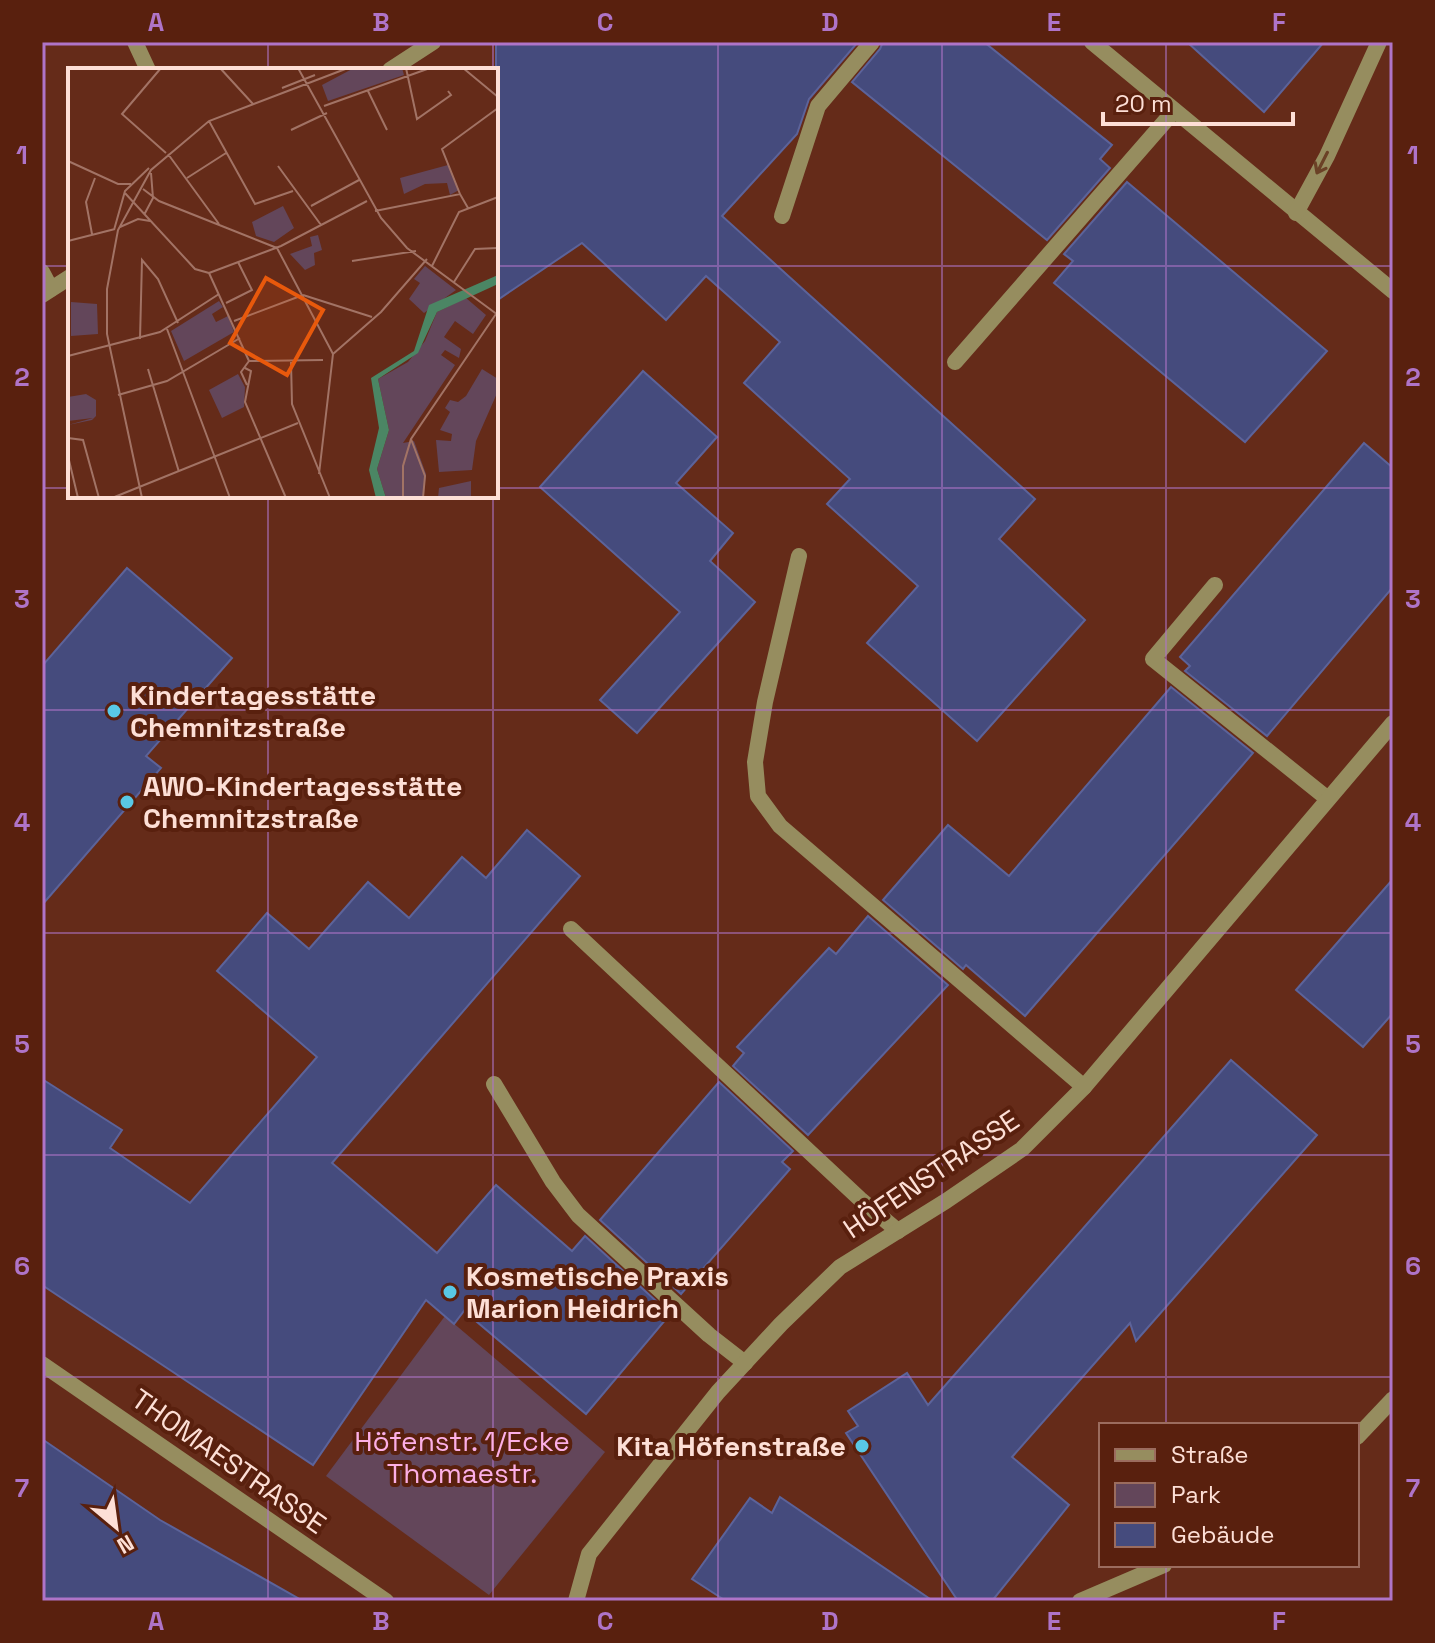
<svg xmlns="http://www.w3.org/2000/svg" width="1435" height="1643" viewBox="0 0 1435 1643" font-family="'Space Grotesk',sans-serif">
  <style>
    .green { fill: #63465a }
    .building { fill: #454b7d; stroke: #5c639a; stroke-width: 2 }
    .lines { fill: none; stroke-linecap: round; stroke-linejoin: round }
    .service { stroke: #968d5f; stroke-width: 16 }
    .minor { stroke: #968d5f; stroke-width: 16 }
    .oneway { stroke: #6b4126 }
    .grid { fill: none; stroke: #af74c8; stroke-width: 2; stroke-opacity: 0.55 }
    .poi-dot { fill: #59c8e5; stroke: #59200e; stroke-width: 3 }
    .labels { text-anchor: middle; stroke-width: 8; stroke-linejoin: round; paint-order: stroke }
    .poi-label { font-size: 28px; font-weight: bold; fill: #fddfd6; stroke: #59200e; text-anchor: start }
    .street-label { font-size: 28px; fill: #fddfd6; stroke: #59200e }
    .park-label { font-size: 28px; fill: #fcafe6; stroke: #59200e }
    .inset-road { fill: none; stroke: #a27365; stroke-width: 2 }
    .view { fill: #e8590c; fill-opacity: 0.15; stroke: #e8590c; stroke-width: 4 }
    .inset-edge { fill: none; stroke: #fddfd6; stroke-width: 4 }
    .neatline { fill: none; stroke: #af74c8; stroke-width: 3 }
    .grid-label { font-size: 26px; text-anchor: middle; font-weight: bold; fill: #af74c8 }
  </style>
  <rect width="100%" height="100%" fill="#652b19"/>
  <polygon class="green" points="445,1316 605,1452 489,1595 326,1476"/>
  <g class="building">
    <polygon points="496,42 858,42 809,99 797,134 722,216 1035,499 999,539 1085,620 977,741 867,643 918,586 827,504 850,479 744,383 780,342 706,276 666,320 582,243 496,301"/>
    <polygon points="883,42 984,42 1112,145 1100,159 1110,168 1047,240 852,82 880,49"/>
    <polygon points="1187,42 1324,42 1264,112"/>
    <polygon points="1127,182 1327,351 1245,442 1054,283 1073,261 1064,254"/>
    <polygon points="643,371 717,437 676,483 733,533 710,561 755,602 637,733 600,700 680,612 540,487"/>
    <polygon points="1364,443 1393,468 1393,587 1267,736 1185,671 1190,666 1180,657"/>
    <polygon points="127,568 232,658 146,756 161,768 42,905 42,666"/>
    <polygon points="1171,687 1253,753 1025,1016 966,965 963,969 883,900 948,825 1009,876"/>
    <polygon points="527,830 580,876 332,1163 437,1253 496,1185 572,1251 585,1236 667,1311 663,1315 667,1318 586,1414 464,1311 454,1324 426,1300 313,1465 42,1285 42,1079 122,1130 110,1148 190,1203 317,1057 217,971 267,913 309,949 368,882 409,918 462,857 486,878"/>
    <polygon points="1393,879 1393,1013 1363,1047 1296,990"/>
    <polygon points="868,916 948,985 808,1135 733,1066 744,1053 737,1047 829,948 836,954"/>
    <polygon points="1231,1060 1317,1135 1136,1341 1130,1323 1012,1457 1069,1505 992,1601 958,1601 846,1433 858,1426 848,1411 907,1373 928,1405"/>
    <polygon points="719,1082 793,1151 782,1162 790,1169 681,1294 600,1220"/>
    <polygon points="42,1439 160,1520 303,1601 42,1601"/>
    <polygon points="780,1497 933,1601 726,1601 692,1579 750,1498 772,1513"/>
  </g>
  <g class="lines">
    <g class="service">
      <polyline points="135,42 148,70"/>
      <polyline points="782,216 818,106 872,42"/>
      <polyline points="955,362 1174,111"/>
      <polyline points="799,556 765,702 755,762 758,796 780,826 1084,1087"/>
      <polyline points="1215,585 1153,659 1328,799"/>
      <polyline points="571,929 860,1199 898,1231"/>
      <polyline points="494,1084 553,1182 578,1215 709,1335 745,1363"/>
      <polyline points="1357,1437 1393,1399"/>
      <polyline points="1080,1601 1164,1565"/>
    </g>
    <g class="minor">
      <polyline points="1092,42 1393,291"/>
      <polyline points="390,70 433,42"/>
      <polyline points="1296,213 1327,156 1379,42"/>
      <polyline points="42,272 51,289"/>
      <polyline points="42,295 70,277"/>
      <polyline points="42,1364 386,1601"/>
      <polyline points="576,1601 589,1554 718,1392 781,1324 840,1267 946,1201 1022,1149 1084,1087 1393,723"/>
    </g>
  </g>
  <defs><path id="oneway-shaft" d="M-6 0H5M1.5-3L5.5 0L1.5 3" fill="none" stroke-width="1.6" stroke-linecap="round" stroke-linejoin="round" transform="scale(2)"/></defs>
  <use class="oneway" href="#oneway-shaft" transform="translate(1322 163) rotate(117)"/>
  <path class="grid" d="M268 42V70M493 42V70M718 42V1601M942 42V1601M1166 42V1425M42 266H70M496 266H1393M42 488H70M496 488H1393M268 496V1601M493 496V1601M42 710H1393M42 933H1393M42 1155H1393M42 1377H1393M1166 1565V1601"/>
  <g class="poi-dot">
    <circle cx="114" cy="711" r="8"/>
    <circle cx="127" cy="802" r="8"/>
    <circle cx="450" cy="1292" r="8"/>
    <circle cx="862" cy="1446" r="8"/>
  </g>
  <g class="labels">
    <g class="poi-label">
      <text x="130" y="705">Kindertagesstätte<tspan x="130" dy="32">Chemnitzstraße</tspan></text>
      <text x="143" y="796">AWO-Kindertagesstätte<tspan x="143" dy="32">Chemnitzstraße</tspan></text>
      <text x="466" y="1286">Kosmetische Praxis<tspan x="466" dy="32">Marion Heidrich</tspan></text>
      <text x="846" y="1456" text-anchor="end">Kita Höfenstraße</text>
    </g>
    <g class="street-label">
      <text transform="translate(931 1174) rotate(-34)" y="10">HÖFENSTRASSE</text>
      <text transform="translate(229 1461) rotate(35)" y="10">THOMAESTRASSE</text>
    </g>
    <g class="park-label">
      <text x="462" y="1451">Höfenstr. 1/Ecke<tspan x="462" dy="32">Thomaestr.</tspan></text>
    </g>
  </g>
  <g transform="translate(68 68)">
    <rect width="430" height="430" fill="#652b19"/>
    <path d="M286 0H334L336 7 260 33 254 17ZM380 97 391 122 382 127 379 115 357 116 336 126 332 110ZM215 138 226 160 206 174 188 168 184 154ZM250 167 254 182 246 185 247 197 237 202 222 186 244 178 242 169ZM357 198 388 222 356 245 341 231 352 215 346 211ZM398 230 418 247 405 266 387 253 376 269 393 281 391 290 377 282 373 287 387 297 335 375 346 373 358 406 355 430H318L309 401 321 362 310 311 340 294 357 273 369 244ZM151 233 155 239 144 246 148 254 160 248 166 264 116 293 103 263ZM3 234 29 236 30 266 3 268ZM414 301 430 311V323L408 373 404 402 371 404 368 372 383 373 384 366 372 362 382 344 377 340 382 332 390 334 398 328ZM170 306 177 319 176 339 154 350 141 322ZM18 326 28 332V348L24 352 0 357 25 350 0 353V329ZM403 413V430H370L371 420Z" fill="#63465a"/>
    <path d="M430 207V216L369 244 350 285 310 311 321 362 309 401 318 430H308L301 402 311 360 303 310 346 283 361 237Z" fill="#4b8664"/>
    <path class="inset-road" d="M93 0 54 46 98 85M152 0 185 36M230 0 313 150 339 180 430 247M338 0 349 51 383 27 380 23M395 0 430 29M214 20 247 7M300 23 319 62M256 38 362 0M141 53 187 136 225 123M223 62 259 45M100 86 151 156M0 93 50 116H63M210 98 253 157M119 110 158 85M75 121 91 133 209 180M56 124 127 201 141 205M392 126 374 81 430 40M243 138 291 112M307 143 392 126 400 140M76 147 85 130 83 105M52 159 70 151 82 153M46 162 57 123 81 100M24 166 18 134 27 110M0 173 47 161M209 180 265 286M284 193 348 183M364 198 391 144 430 129M141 205 213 178 299 133M141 205 181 293 173 304 179 317M386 214 407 181 430 180M235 227 304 249M158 235 184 222 170 194M0 244 1 288M166 253 235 227M99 261 162 430M72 271 74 192 90 211 110 255M265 286 313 244 359 191M0 288 92 264 151 226M181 293 255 292M223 294 224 336 262 430M177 300 183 303 177 334 218 430M80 301 111 404M50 327 99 313 172 270M0 370 15 372 31 430M343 371 357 408 355 430M0 388 10 430M251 406 265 286M44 430 230 355M74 430 39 266V221L50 162 83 102 141 53 280 0M335 430V398L343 371 428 246"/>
    <path class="view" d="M198 210 255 242 219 307 162 275Z"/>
    <rect width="430" height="430" class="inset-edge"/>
  </g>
  <rect width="1435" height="1643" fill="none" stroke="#59200e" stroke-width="88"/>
  <rect x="1099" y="1423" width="260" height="144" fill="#59200e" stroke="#9b6c5e" stroke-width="2"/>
  <rect x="1115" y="1449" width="40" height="12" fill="#968d5f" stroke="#9b6c5e" stroke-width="2"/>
  <text x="1171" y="1463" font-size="24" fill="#fddfd6">Straße</text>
  <rect x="1115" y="1483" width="40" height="24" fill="#63465a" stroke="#9b6c5e" stroke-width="2"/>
  <text x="1171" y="1503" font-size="24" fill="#fddfd6">Park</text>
  <rect x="1115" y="1523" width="40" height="24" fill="#454b7d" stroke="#9b6c5e" stroke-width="2"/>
  <text x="1171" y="1543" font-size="24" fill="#fddfd6">Gebäude</text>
  <g transform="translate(116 1527) rotate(151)" stroke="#59200e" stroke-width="6" paint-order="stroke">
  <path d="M0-6L14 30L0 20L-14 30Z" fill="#fddfd6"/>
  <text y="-12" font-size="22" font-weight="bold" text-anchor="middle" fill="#fddfd6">N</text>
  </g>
  <path d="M1103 112v12h190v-12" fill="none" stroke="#fddfd6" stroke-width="4"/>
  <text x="1115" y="112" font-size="24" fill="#fddfd6" stroke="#59200e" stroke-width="6" paint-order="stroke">20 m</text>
  <rect x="44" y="44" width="1347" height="1555" class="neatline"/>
  <g class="grid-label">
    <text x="156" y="31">A</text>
    <text x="381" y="31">B</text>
    <text x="605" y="31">C</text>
    <text x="830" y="31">D</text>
    <text x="1054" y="31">E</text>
    <text x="1279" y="31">F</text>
    <text x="22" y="164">1</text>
    <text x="1413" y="164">1</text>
    <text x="22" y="386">2</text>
    <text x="1413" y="386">2</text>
    <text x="22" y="608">3</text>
    <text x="1413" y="608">3</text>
    <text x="22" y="831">4</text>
    <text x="1413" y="831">4</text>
    <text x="22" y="1053">5</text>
    <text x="1413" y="1053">5</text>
    <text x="22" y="1275">6</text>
    <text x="1413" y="1275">6</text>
    <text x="22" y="1497">7</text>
    <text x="1413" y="1497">7</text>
    <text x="156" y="1630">A</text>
    <text x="381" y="1630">B</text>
    <text x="605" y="1630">C</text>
    <text x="830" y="1630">D</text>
    <text x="1054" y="1630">E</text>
    <text x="1279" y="1630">F</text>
  </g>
</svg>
